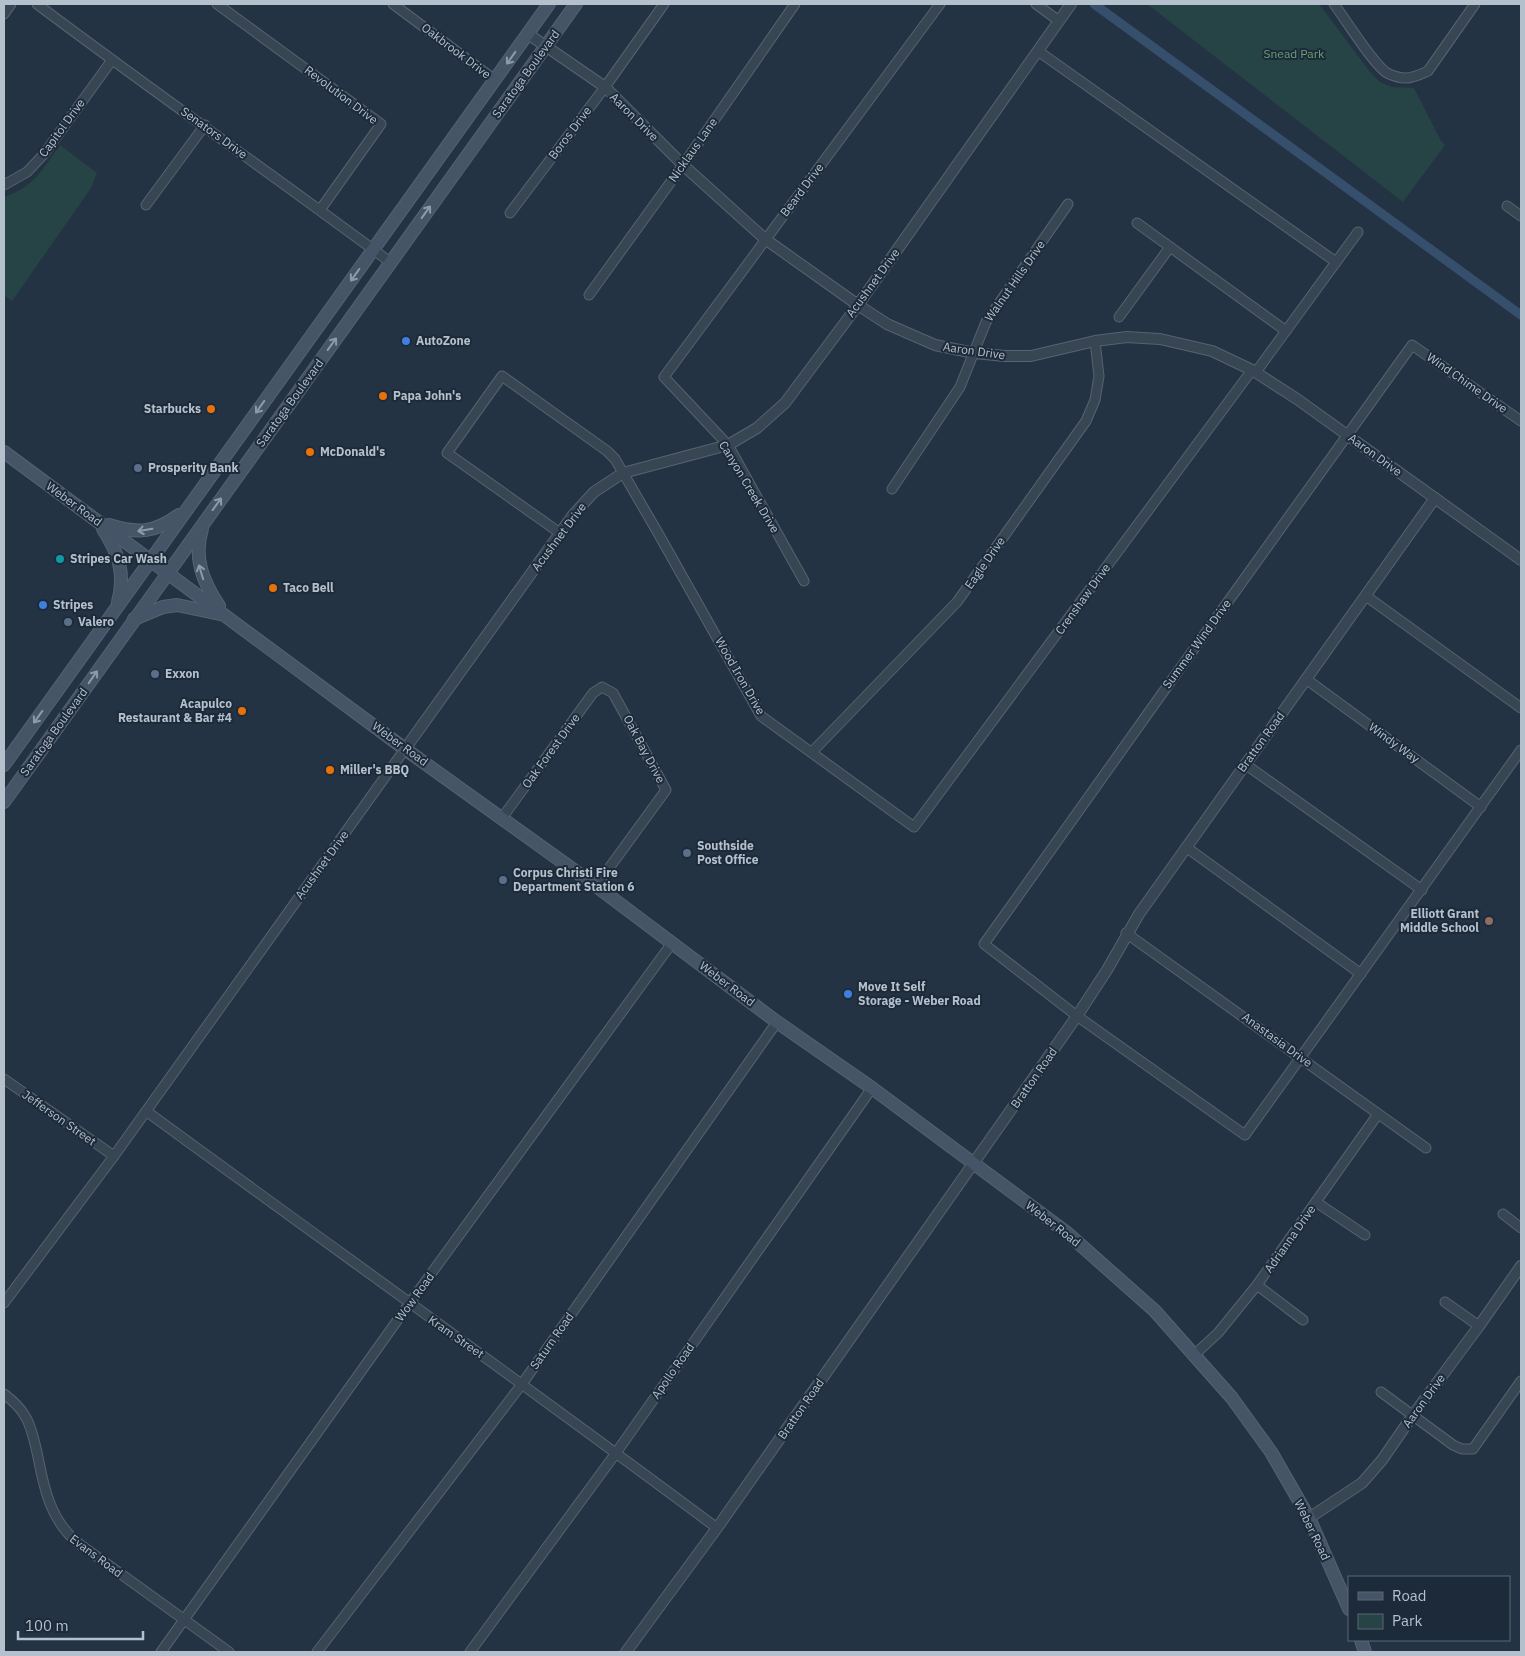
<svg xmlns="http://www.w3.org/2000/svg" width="1525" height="1656" viewBox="0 0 1525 1656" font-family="'IBM Plex Sans',sans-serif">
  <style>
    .green { fill: #264345 }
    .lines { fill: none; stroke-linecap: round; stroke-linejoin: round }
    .canal { stroke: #364f6c; stroke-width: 9 }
    .minor-casing { stroke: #566370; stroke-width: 11 }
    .tertiary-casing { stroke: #566370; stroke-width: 12 }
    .secondary-casing { stroke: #566370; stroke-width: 14 }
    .minor { stroke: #384553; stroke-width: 9 }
    .tertiary { stroke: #384553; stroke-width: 10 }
    .secondary { stroke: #465467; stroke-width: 12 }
    .oneway { stroke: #8e9aa9 }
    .shop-dot { fill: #3f7fe0; stroke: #1d2a39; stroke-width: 2 }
    .food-dot { fill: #e8710a; stroke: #1d2a39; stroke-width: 2 }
    .service-dot { fill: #5c6f8a; stroke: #1d2a39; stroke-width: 2 }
    .culture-dot { fill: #0f9aa8; stroke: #1d2a39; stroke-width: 2 }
    .education-dot { fill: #8d6e63; stroke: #1d2a39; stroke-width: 2 }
    .labels { text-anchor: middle; stroke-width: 4; stroke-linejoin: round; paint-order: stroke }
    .street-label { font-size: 12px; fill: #b5c0cd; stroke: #1d2a39 }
    .park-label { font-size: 12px; fill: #6aa074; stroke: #1d2a39 }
    .poi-label { font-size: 12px; font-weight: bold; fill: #b5c0cd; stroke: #1d2a39; text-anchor: start }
  </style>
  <rect width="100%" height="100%" fill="#243344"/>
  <g class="green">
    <polygon points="1147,4 1319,4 1370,72 1380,82 1392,87 1414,88 1440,139 1445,145 1403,202"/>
    <path d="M60 145 97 173 91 188 12 301 4 295V197C35 186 41 171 60 145Z"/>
  </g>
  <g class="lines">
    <polyline class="canal" points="1094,4 1521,315"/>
    <defs>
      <g id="minor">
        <path d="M37 4C154 92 273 175 390 262"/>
        <polyline points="217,4 381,124 320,210"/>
        <polyline points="393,4 495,80"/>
        <polyline points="1036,4 1059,21"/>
        <path d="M1334 4C1346 20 1373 64 1387 73 1393 76 1400 78 1406 78 1414 78 1421 74 1428 71L1475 4"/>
        <polyline points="4,14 11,4"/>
        <polyline points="1038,51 1336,262"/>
        <polyline points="4,185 27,172 44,154 112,60"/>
        <polyline points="146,205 205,125"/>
        <polyline points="1507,206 1521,216"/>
        <polyline points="510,213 605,87 664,4"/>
        <polyline points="1137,223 1286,331"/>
        <polyline points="589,295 683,165 795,4"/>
        <polyline points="1119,317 1170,247"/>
        <polyline points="1256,372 1358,232"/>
        <polyline points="1521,421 1412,345 1161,695 984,944 1077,1016 1245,1135 1521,750"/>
        <polyline points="892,489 960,387 986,322 1068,204"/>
        <polyline points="560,533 447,453 502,376 607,451 615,459 658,533 761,716 914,827 1252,370"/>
        <polyline points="804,581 728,445 664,377 940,4"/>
        <polyline points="1366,596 1521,708"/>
        <polyline points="1306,679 1481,807"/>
        <polyline points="812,752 957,602 1086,421 1095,400 1099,376 1095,341"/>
        <polyline points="1245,764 1422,890"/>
        <polyline points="502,818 593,693 602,687 613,693 666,790 596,886"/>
        <polyline points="1186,847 1361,974"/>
        <polyline points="1126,933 1426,1148"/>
        <polyline points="4,1079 114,1156"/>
        <path d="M146 1111C336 1250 528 1387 717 1528"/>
        <polyline points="1316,1202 1365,1235"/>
        <polyline points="1503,1214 1521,1228"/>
        <polyline points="1257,1285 1303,1320"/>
        <polyline points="1445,1302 1479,1326"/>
        <polyline points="4,1303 114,1156 405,749"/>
        <polyline points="1193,1356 1218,1333 1257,1285 1378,1114"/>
        <polyline points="1381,1392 1453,1445 1462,1449 1473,1449 1521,1381"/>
        <path d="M4 1394C12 1400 20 1407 25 1416 32 1427 35 1444 38 1457 44 1489 51 1521 78 1543L229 1652"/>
        <polyline points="161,1652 409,1304 672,943"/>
        <polyline points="317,1652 522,1384 777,1022"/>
        <polyline points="470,1652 616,1453 872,1088"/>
      </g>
      <g id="tertiary">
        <polyline points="528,34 605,87 683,165 765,239 858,305 887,324 935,345 974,353 1005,356 1031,356 1095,341 1127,337 1160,339 1212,351 1252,370 1297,399 1521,560"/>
        <polyline points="405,749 573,515 594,492 623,473 728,445 757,428 785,403 858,305 1071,4"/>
        <polyline points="1309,1518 1362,1483 1382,1460 1413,1415 1479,1326 1521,1266"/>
        <polyline points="626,1652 717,1528 1077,1016 1107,970 1139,914 1435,498"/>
      </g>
      <g id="secondary">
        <polyline points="4,452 405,749 596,886 777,1022 872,1088 1066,1232 1155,1311 1232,1398 1271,1452 1309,1518 1349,1609"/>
        <path d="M109 525C138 534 154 533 179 515"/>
        <path d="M103 529C118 552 126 574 118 602"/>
        <path d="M202 529C193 558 203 582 219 606"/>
        <polyline points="134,619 163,607 177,605 220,614"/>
        <polyline points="4,765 549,4"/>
        <polyline points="4,802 576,4"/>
        <polyline points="1361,1640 1365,1652"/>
      </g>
    </defs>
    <use href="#minor" class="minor-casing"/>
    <use href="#tertiary" class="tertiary-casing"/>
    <use href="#secondary" class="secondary-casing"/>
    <use href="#minor" class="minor"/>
    <use href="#tertiary" class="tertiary"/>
    <use href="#secondary" class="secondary"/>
  </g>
  <defs><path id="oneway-shaft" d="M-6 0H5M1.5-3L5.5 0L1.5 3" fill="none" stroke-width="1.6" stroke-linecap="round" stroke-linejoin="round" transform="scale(1.25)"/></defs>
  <g class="oneway">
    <use href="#oneway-shaft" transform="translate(511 58) rotate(125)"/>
    <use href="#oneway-shaft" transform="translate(426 212) rotate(-54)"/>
    <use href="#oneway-shaft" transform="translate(355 275) rotate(126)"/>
    <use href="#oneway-shaft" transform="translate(332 344) rotate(-54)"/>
    <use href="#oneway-shaft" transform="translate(260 407) rotate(125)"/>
    <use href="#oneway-shaft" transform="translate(217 504) rotate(-54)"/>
    <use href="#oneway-shaft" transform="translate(145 530) rotate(171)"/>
    <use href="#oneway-shaft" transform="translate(201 572) rotate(-107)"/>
    <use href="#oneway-shaft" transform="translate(93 677) rotate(-55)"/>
    <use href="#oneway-shaft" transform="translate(38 717) rotate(126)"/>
  </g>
  <g class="shop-dot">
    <circle cx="406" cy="341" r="5"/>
    <circle cx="43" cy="605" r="5"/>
    <circle cx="848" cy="994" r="5"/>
  </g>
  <g class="food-dot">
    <circle cx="383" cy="396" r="5"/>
    <circle cx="211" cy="409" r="5"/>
    <circle cx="310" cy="452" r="5"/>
    <circle cx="273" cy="588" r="5"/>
    <circle cx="242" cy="711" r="5"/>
    <circle cx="330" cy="770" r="5"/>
  </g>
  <g class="service-dot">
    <circle cx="138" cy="468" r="5"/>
    <circle cx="68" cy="622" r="5"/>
    <circle cx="155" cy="674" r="5"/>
    <circle cx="687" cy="853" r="5"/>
    <circle cx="503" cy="880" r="5"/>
  </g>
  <circle class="culture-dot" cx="60" cy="559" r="5"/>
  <circle class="education-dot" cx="1489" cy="921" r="5"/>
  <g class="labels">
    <g class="street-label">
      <text transform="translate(456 51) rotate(37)" y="4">Oakbrook Drive</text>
      <text transform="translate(526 74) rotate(-54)" y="4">Saratoga Boulevard</text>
      <text transform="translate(341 95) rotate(37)" y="4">Revolution Drive</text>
      <text transform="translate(634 117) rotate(45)" y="4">Aaron Drive</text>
      <text transform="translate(62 128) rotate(-54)" y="4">Capitol Drive</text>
      <text transform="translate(214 133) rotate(36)" y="4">Senators Drive</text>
      <text transform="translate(570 133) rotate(-53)" y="4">Boros Drive</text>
      <text transform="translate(693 150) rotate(-55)" y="4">Nicklaus Lane</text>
      <text transform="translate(802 190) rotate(-53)" y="4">Beard Drive</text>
      <text transform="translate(1015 281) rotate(-55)" y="4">Walnut Hills Drive</text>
      <text transform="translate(873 283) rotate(-54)" y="4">Acushnet Drive</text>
      <text transform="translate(974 351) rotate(8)" y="4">Aaron Drive</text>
      <text transform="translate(1467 383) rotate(35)" y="4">Wind Chime Drive</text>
      <text transform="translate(290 403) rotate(-54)" y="4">Saratoga Boulevard</text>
      <text transform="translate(1375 455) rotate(36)" y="4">Aaron Drive</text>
      <text transform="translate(749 487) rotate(59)" y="4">Canyon Creek Drive</text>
      <text transform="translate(74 504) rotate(36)" y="4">Weber Road</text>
      <text transform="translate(559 537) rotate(-53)" y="4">Acushnet Drive</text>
      <text transform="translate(985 563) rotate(-55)" y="4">Eagle Drive</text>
      <text transform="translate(1083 599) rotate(-54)" y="4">Crenshaw Drive</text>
      <text transform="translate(1197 644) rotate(-54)" y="4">Summer Wind Drive</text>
      <text transform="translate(740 676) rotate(60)" y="4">Wood Iron Drive</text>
      <text transform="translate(54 732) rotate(-54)" y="4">Saratoga Boulevard</text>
      <text transform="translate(1261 742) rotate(-54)" y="4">Bratton Road</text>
      <text transform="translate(1394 743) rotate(36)" y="4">Windy Way</text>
      <text transform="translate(400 744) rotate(36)" y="4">Weber Road</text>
      <text transform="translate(644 749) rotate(62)" y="4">Oak Bay Drive</text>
      <text transform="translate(551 751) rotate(-54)" y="4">Oak Forest Drive</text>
      <text transform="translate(322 865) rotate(-54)" y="4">Acushnet Drive</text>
      <text transform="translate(727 984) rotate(37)" y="4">Weber Road</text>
      <text transform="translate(1277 1040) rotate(36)" y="4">Anastasia Drive</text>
      <text transform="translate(1034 1078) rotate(-55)" y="4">Bratton Road</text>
      <text transform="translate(59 1118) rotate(35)" y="4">Jefferson Street</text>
      <text transform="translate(1053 1224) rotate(38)" y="4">Weber Road</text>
      <text transform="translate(1290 1239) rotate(-55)" y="4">Adrianna Drive</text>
      <text transform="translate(415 1297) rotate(-54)" y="4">Wow Road</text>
      <text transform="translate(456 1337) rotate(35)" y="4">Kram Street</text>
      <text transform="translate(552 1341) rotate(-55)" y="4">Saturn Road</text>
      <text transform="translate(673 1371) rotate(-55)" y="4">Apollo Road</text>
      <text transform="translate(1424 1401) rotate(-54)" y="4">Aaron Drive</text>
      <text transform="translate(801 1409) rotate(-55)" y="4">Bratton Road</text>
      <text transform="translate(1312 1530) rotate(64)" y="4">Weber Road</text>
      <text transform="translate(96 1556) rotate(37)" y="4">Evans Road</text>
    </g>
    <g class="park-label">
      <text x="1294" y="58">Snead Park</text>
    </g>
    <g class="poi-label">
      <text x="416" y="345">AutoZone</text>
      <text x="393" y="400">Papa John's</text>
      <text x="201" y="413" text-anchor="end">Starbucks</text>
      <text x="320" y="456">McDonald's</text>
      <text x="148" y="472">Prosperity Bank</text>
      <text x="70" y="563">Stripes Car Wash</text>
      <text x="283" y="592">Taco Bell</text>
      <text x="53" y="609">Stripes</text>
      <text x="78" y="626">Valero</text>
      <text x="165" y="678">Exxon</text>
      <text x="232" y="708" text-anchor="end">Acapulco<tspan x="232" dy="14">Restaurant &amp; Bar #4</tspan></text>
      <text x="340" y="774">Miller's BBQ</text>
      <text x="697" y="850">Southside<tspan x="697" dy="14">Post Office</tspan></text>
      <text x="513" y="877">Corpus Christi Fire<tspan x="513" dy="14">Department Station 6</tspan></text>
      <text x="1479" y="918" text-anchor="end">Elliott Grant<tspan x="1479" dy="14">Middle School</tspan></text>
      <text x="858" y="991">Move It Self<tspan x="858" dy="14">Storage - Weber Road</tspan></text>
    </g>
  </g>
  <rect width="1525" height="1656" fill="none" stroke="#b5c0cd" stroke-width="10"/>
  <rect x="1348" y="1576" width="162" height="65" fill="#1d2a39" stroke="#5a6674"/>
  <rect x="1358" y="1592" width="25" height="8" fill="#465467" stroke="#5a6674"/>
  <text x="1392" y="1601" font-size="15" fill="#b5c0cd">Road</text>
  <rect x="1358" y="1614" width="25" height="15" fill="#264345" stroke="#5a6674"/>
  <text x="1392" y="1626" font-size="15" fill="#b5c0cd">Park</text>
  <path d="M18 1631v8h125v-8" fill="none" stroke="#b5c0cd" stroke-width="2.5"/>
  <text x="25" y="1631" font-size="15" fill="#b5c0cd" stroke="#1d2a39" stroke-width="4" paint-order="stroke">100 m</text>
</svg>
